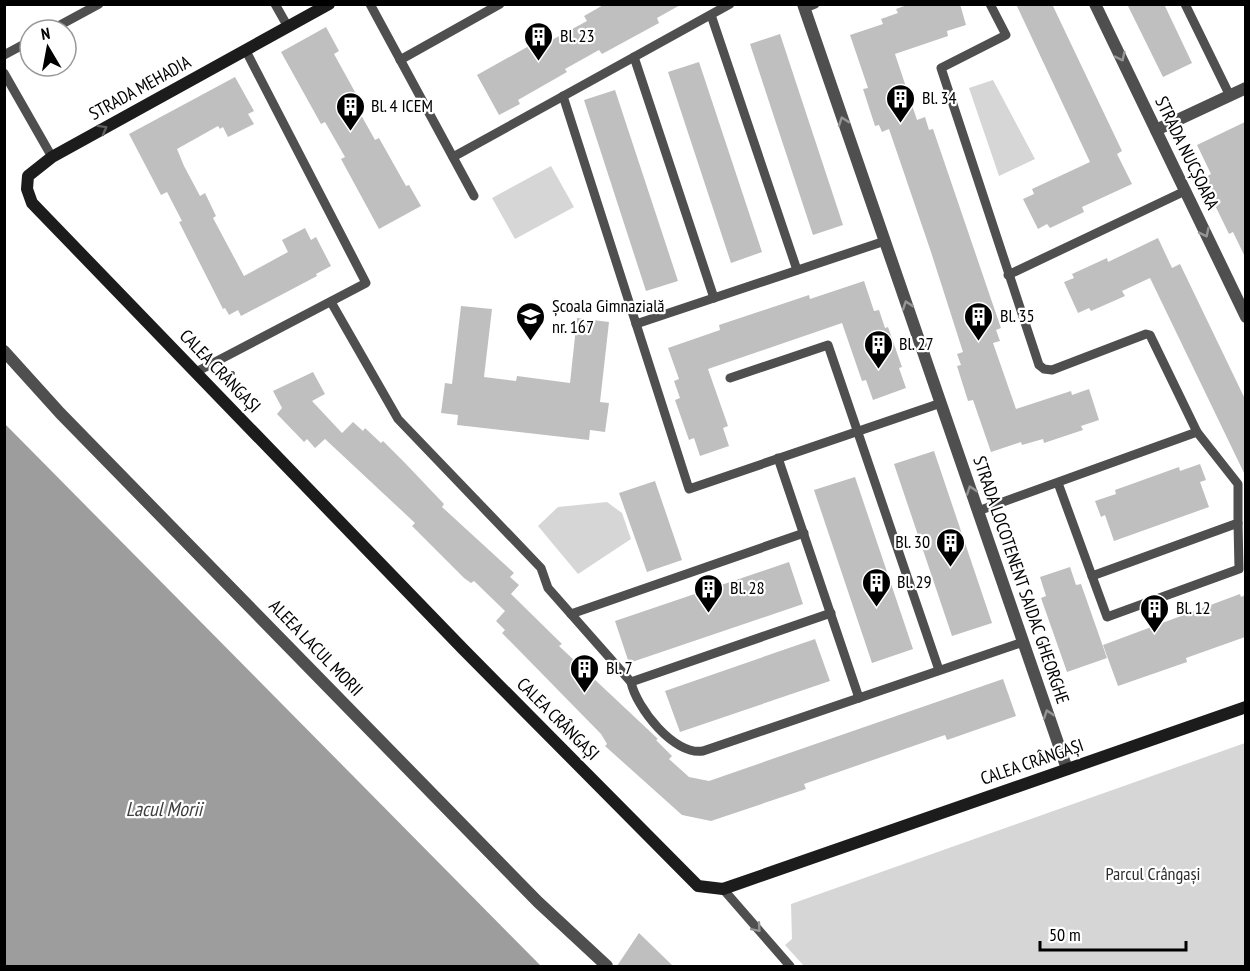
<svg xmlns="http://www.w3.org/2000/svg" width="1250" height="971" viewBox="0 0 1250 971" font-family="'PT Sans Narrow',sans-serif">
  <style>
    .green { fill: #d6d6d6 }
    .water { fill: #9d9d9d }
    .building { fill: #bfbfbf }
    .lines { fill: none; stroke-linecap: round; stroke-linejoin: round }
    .lane { stroke: #4f4f4f; stroke-width: 9 }
    .street { stroke: #4f4f4f; stroke-width: 12 }
    .secondary { stroke: #1c1c1c; stroke-width: 12 }
    .oneway { stroke: #959595 }
    .oneway2 { stroke: #606060 }
    .labels { text-anchor: middle; stroke-width: 4.5; stroke-linejoin: round; paint-order: stroke }
    .poi-label { font-size: 18px; fill: #000; stroke: #fff; text-anchor: start }
    .street-label { font-size: 18px; fill: #000; stroke: #fff }
    .park-label { font-size: 18px; fill: #2d2d2d; stroke: #fff }
    .water-label { font-size: 20px; font-style: italic; fill: #3e3e3e; stroke: #fff }
  </style>
  <rect width="100%" height="100%" fill="#fff"/>
  <g class="green">
    <polygon points="993,80 1035,159 999,176 969,88"/>
    <polygon points="551,166 574,207 515,239 492,198"/>
    <polygon points="607,502 622,513 631,539 578,574 538,526 558,507"/>
    <polygon points="1245,743 1245,966 804,966 785,945 792,939 791,904"/>
  </g>
  <polygon class="water" points="5,424 541,966 5,966"/>
  <g class="building">
    <polygon points="605,4 682,4 657,18 659,23 602,54 599,50 565,69 567,72 518,100 520,104 499,115 477,75 547,36 550,41 587,21 584,16"/>
    <polygon points="910,4 960,4 966,25 947,31 948,36 895,54 917,120 925,117 929,130 933,129 991,299 1001,328 996,330 1000,341 993,343 1016,409 1071,391 1072,395 1089,389 1099,420 1081,426 1083,430 1044,443 1043,439 1022,445 1021,442 991,452 973,400 968,401 957,366 961,365 957,354 963,352 931,252 889,129 882,132 879,125 875,126 863,89 868,88 850,35 883,24 881,19 898,13 896,9"/>
    <polygon points="1016,4 1052,4 1122,151 1117,154 1132,184 1082,207 1084,212 1050,228 1047,224 1038,229 1023,199 1034,194 1032,189 1090,162"/>
    <polygon points="1127,4 1164,4 1192,63 1163,77"/>
    <polygon points="326,27 339,51 334,54 360,101 355,104 375,140 379,138 406,186 409,185 421,206 379,229 341,159 345,157 325,122 321,124 281,52"/>
    <polygon points="780,34 843,225 813,235 750,44"/>
    <polygon points="699,62 762,252 731,263 668,72"/>
    <polygon points="235,77 254,111 248,114 254,124 228,137 223,127 220,129 218,126 177,149 184,166 200,196 205,193 216,216 213,218 244,276 288,252 282,240 305,228 311,240 316,237 331,266 316,274 317,276 241,316 238,310 229,315 225,308 223,309 179,222 182,221 167,192 161,195 129,134"/>
    <polygon points="615,90 678,281 646,291 584,100"/>
    <polygon points="1245,122 1245,257 1233,232 1229,234 1211,197 1215,195 1206,177 1211,174 1197,145"/>
    <polygon points="1158,238 1172,268 1180,264 1245,399 1245,475 1150,278 1122,291 1125,296 1091,311 1089,308 1078,313 1064,282 1074,278 1072,274 1107,258 1108,262"/>
    <polygon points="864,281 874,311 879,310 885,328 888,327 902,367 899,368 906,388 873,400 866,380 862,381 842,323 708,369 728,426 723,428 729,446 700,456 694,438 689,440 675,400 680,398 674,381 679,379 668,348 720,330 719,325 809,295 810,299"/>
    <polygon points="461,306 492,309 484,377 516,381 517,376 570,383 577,318 609,322 600,402 609,403 605,432 590,430 589,440 457,425 458,415 441,413 445,383 452,384"/>
    <polygon points="313,372 325,394 312,401 342,433 353,422 363,431 365,428 381,443 383,441 406,464 444,504 442,507 514,573 510,577 519,585 511,594 562,644 559,646 658,739 656,740 672,756 669,759 689,777 709,781 1003,679 1016,716 947,740 945,735 873,760 804,784 806,789 711,821 682,815 605,746 607,744 601,734 502,633 505,630 496,621 505,611 474,581 471,583 464,578 412,526 415,523 325,439 315,448 307,439 304,442 277,414 282,408 273,391"/>
    <polygon points="934,451 992,623 952,636 894,464"/>
    <polygon points="1200,464 1206,480 1200,482 1209,507 1114,541 1105,515 1101,517 1095,501 1116,494 1115,490 1179,467 1180,471"/>
    <polygon points="855,477 913,649 872,663 814,490"/>
    <polygon points="655,481 682,560 647,572 619,493"/>
    <polygon points="789,562 803,604 629,663 615,621"/>
    <polygon points="1070,567 1076,585 1081,584 1107,658 1067,672 1041,598 1046,596 1040,577"/>
    <polygon points="1240,594 1241,597 1245,595 1245,637 1186,658 1187,662 1118,686 1103,645"/>
    <polygon points="815,639 830,681 680,732 665,691"/>
    <polygon points="639,933 673,966 617,966"/>
  </g>
  <g class="lines">
    <g class="lane">
      <polyline points="275,4 288,27"/>
      <polyline points="370,4 474,196"/>
      <polyline points="990,4 1006,35 941,68 1039,365 1044,369 1052,370 1146,334 1150,335 1197,432 1238,484 1238,523 1092,576 1058,483"/>
      <polyline points="1185,4 1230,96"/>
      <polyline points="805,8 815,4"/>
      <polyline points="711,15 797,270"/>
      <polyline points="51,30 99,4"/>
      <polyline points="4,55 30,41"/>
      <polyline points="634,57 714,298"/>
      <polyline points="400,60 500,4"/>
      <polyline points="4,73 52,157"/>
      <polyline points="563,96 689,489 941,403"/>
      <polyline points="453,157 730,4"/>
      <polyline points="1008,275 1185,191"/>
      <path d="M331 302 398 419 541 568 548 588 631 682C636 707 674 756 703 751L1023 642"/>
      <polyline points="636,324 885,241"/>
      <polyline points="196,372 366,283 246,51"/>
      <polyline points="730,378 828,345 939,670"/>
      <polyline points="778,458 859,698"/>
      <polyline points="978,511 1197,432"/>
      <polyline points="1092,576 1107,617 1239,569 1238,523"/>
      <polyline points="571,614 804,533"/>
      <polyline points="631,682 831,613"/>
      <polyline points="723,889 790,966"/>
    </g>
    <g class="street">
      <polyline points="803,4 1067,769"/>
      <polyline points="1095,4 1246,317"/>
      <polyline points="1156,130 1246,88"/>
      <polyline points="4,351 60,413 538,902 607,966"/>
    </g>
    <polyline class="secondary" points="329,4 52,157 28,176 27,189 32,203 463,649 698,886 723,889 1246,707"/>
  </g>
  <defs><path id="oneway-chevron" d="M-2-3.5L2.5 0L-2 3.5" fill="none" stroke-width="1.6" stroke-linecap="round" stroke-linejoin="round" transform="scale(1.5)"/></defs>
  <g class="oneway">
    <use href="#oneway-chevron" transform="translate(1121 57) rotate(64)"/>
    <use href="#oneway-chevron" transform="translate(843 121) rotate(-109)"/>
    <use href="#oneway-chevron" transform="translate(1205 233) rotate(64)"/>
    <use href="#oneway-chevron" transform="translate(907 305) rotate(-109)"/>
    <use href="#oneway-chevron" transform="translate(971 490) rotate(-109)"/>
    <use href="#oneway-chevron" transform="translate(1048 714) rotate(-109)"/>
    <use href="#oneway-chevron" transform="translate(757 928) rotate(49)"/>
  </g>
  <use class="oneway2" href="#oneway-chevron" transform="translate(103 129) rotate(-29)"/>
  <defs>
    <symbol id="building-pin" viewBox="-11 -11 22 30"><path d="M0 17L-7.5 6A9.5 9.5 0 1 1 7.5 6Z" fill="#000" stroke="#fff"/><path d="M-4-6H4V6H1V3H-1V6H-4ZM-2.5-4.3h1.7v1.8h-1.7ZM.8-4.3h1.7v1.8H.8ZM-2.5-1h1.7V.8h-1.7ZM.8-1h1.7V.8H.8Z" fill="#fff"/></symbol>
    <symbol id="school-pin" viewBox="-11 -11 22 30"><path d="M0 17L-7.5 6A9.5 9.5 0 1 1 7.5 6Z" fill="#000" stroke="#fff"/><path d="M0-5L7-2L0 1L-7-2ZM-4 1L0 2.5L4 1V4Q0 6-4 4Z" fill="#fff"/></symbol>
  </defs>
  <g fill-rule="evenodd">
    <use href="#building-pin" x="522" y="20" width="33" height="45"/>
    <use href="#building-pin" x="884" y="82" width="33" height="45"/>
    <use href="#building-pin" x="334" y="90" width="33" height="45"/>
    <use href="#school-pin" x="514" y="300" width="33" height="45"/>
    <use href="#building-pin" x="962" y="300" width="33" height="45"/>
    <use href="#building-pin" x="862" y="328" width="33" height="45"/>
    <use href="#building-pin" x="934" y="526" width="33" height="45"/>
    <use href="#building-pin" x="860" y="566" width="33" height="45"/>
    <use href="#building-pin" x="692" y="572" width="33" height="45"/>
    <use href="#building-pin" x="1138" y="592" width="33" height="45"/>
    <use href="#building-pin" x="568" y="652" width="33" height="45"/>
  </g>
  <g class="labels">
    <g class="poi-label">
      <text x="560" y="42">Bl. 23</text>
      <text x="922" y="104">Bl. 34</text>
      <text x="371" y="112">Bl. 4 ICEM</text>
      <text x="552" y="312">Școala Gimnazială<tspan x="552" dy="21">nr. 167</tspan></text>
      <text x="1000" y="322">Bl. 35</text>
      <text x="899" y="350">Bl. 27</text>
      <text x="930" y="548" text-anchor="end">Bl. 30</text>
      <text x="897" y="588">Bl. 29</text>
      <text x="730" y="594">Bl. 28</text>
      <text x="1176" y="614">Bl. 12</text>
      <text x="606" y="674">Bl. 7</text>
    </g>
    <g class="street-label">
      <text transform="translate(140 88) rotate(-29)" y="6">STRADA MEHADIA</text>
      <text transform="translate(1187 153) rotate(64)" y="6">STRADA NUCȘOARA</text>
      <text transform="translate(220 371) rotate(46)" y="6">CALEA CRÂNGAȘI</text>
      <text transform="translate(1021 580) rotate(71)" y="6">STRADA LOCOTENENT SAIDAC GHEORGHE</text>
      <text transform="translate(316 648) rotate(46)" y="6">ALEEA LACUL MORII</text>
      <text transform="translate(558 719) rotate(45)" y="6">CALEA CRÂNGAȘI</text>
      <text transform="translate(1032 762) rotate(-19)" y="6">CALEA CRÂNGAȘI</text>
    </g>
    <g class="park-label">
      <text x="1153" y="880">Parcul Crângași</text>
    </g>
    <g class="water-label">
      <text x="164" y="816">Lacul Morii</text>
    </g>
  </g>
  <rect width="1250" height="971" fill="none" stroke="#000000" stroke-width="12"/>
  <g transform="translate(48 48) rotate(350)"><circle r="28" fill="#ffffff" stroke="#999999" stroke-width="1.5"/>
  <path d="M0-4.5L10 22L0 15L-10 22Z" fill="#000000"/>
  <text y="-9" font-size="16" font-weight="bold" text-anchor="middle" fill="#000000">N</text>
  </g>
  <path d="M1040 941v9h146v-9" fill="none" stroke="#000000" stroke-width="3"/>
  <text x="1049" y="941" font-size="18" fill="#000000" stroke="#ffffff" stroke-width="4.5" paint-order="stroke">50 m</text>
</svg>
